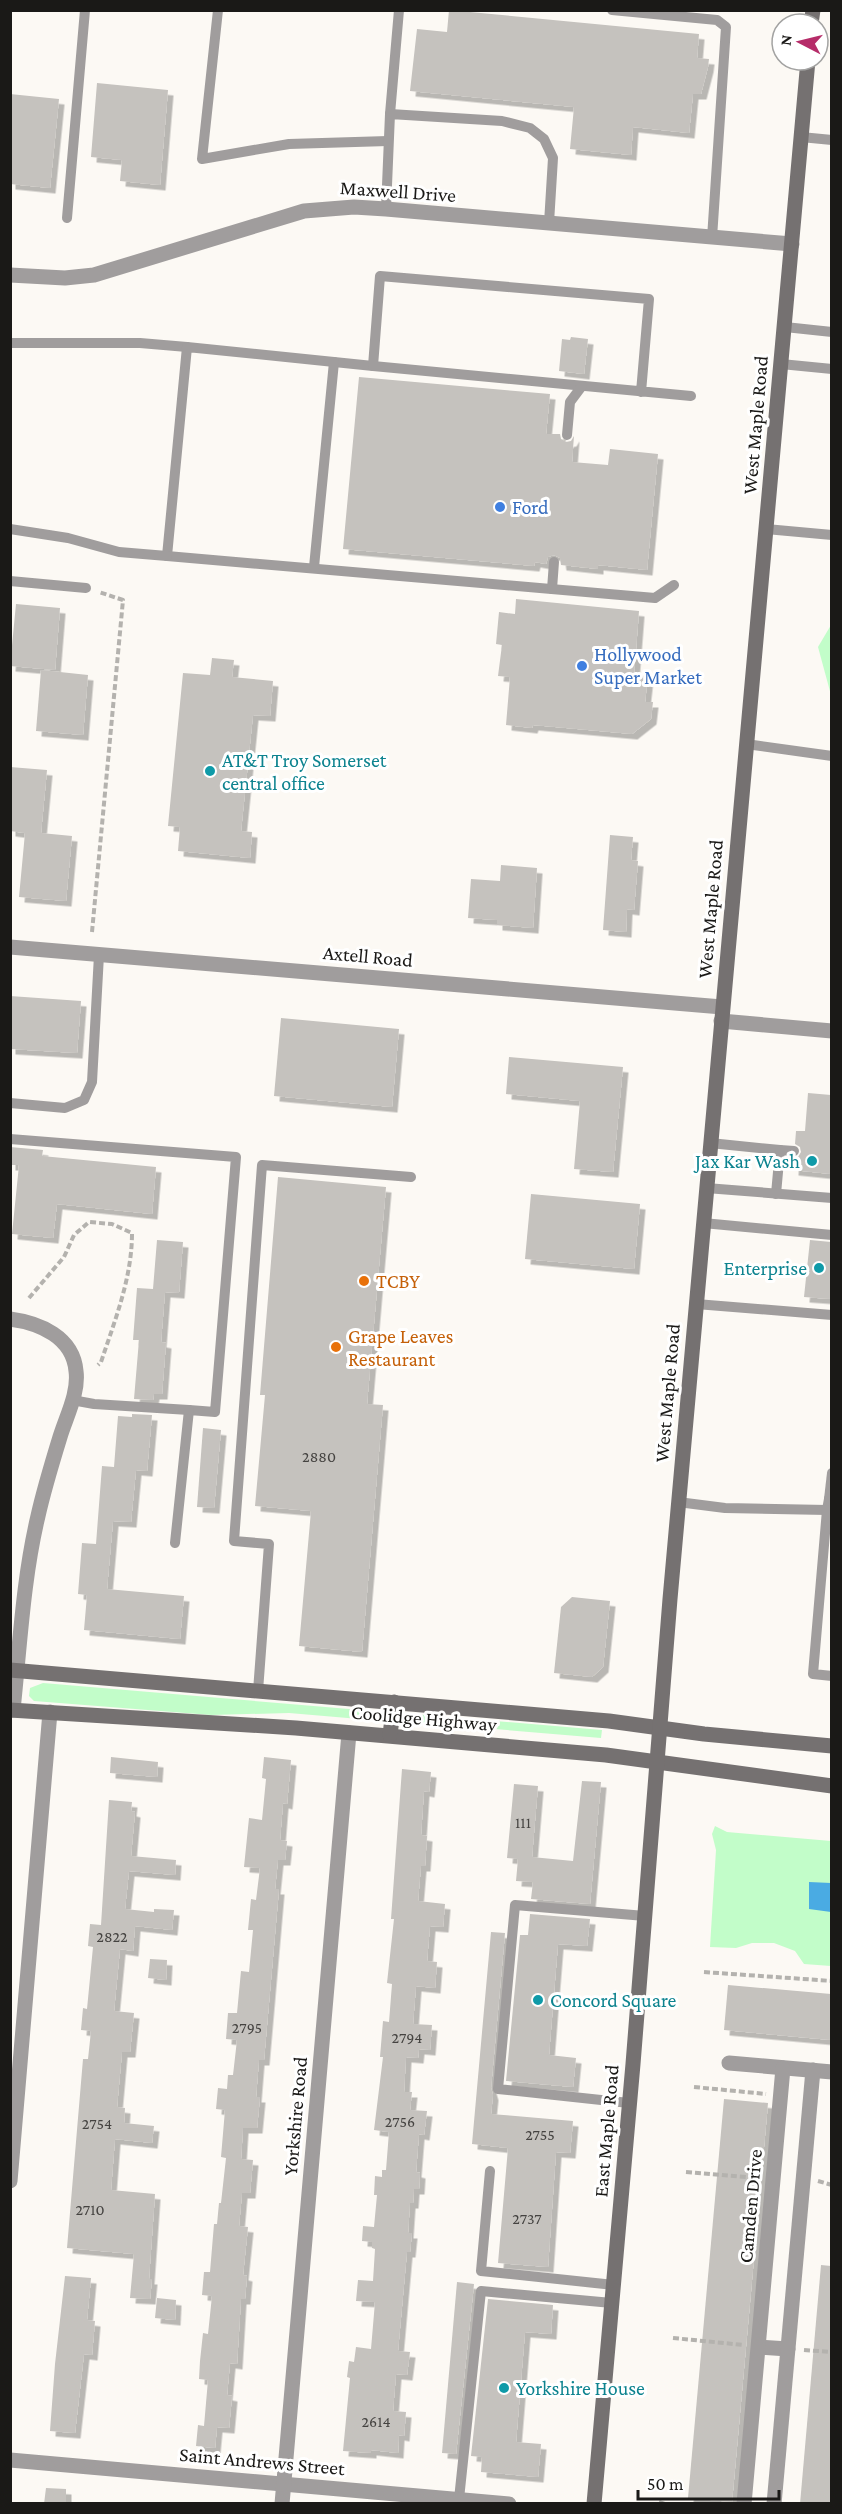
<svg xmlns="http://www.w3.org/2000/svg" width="842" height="2514" viewBox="0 0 842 2514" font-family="'Crimson Pro',serif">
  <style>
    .green { fill: #c2fdc9 }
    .water { fill: #4aabe3 }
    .building { fill: #c5c2be; filter: url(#shadow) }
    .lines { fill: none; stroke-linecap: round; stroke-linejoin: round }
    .path { stroke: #b4b2ae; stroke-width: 4; stroke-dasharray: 6 3; stroke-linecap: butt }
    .lane { stroke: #a09d9d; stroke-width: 10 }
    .street { stroke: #a09d9d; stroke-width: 15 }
    .secondary { stroke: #757171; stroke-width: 15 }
    .shop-dot { fill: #3f7fe0; stroke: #fff; stroke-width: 2 }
    .culture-dot { fill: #0f9aa8; stroke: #fff; stroke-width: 2 }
    .food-dot { fill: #e8710a; stroke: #fff; stroke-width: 2 }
    .labels { text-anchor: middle; stroke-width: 6; stroke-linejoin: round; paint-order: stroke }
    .number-label { font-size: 16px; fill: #454341 }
    .street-label { font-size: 20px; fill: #1a1917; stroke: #fff }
    .shop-label { font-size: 20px; fill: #366cbe; stroke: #fff; text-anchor: start }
    .culture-label { font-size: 20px; fill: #0d838f; stroke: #fff; text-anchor: start }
    .food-label { font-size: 20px; fill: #c56008; stroke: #fff; text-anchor: start }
  </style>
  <defs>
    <filter id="shadow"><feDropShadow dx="5.5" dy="5.5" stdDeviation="0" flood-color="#0004"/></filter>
  </defs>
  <rect width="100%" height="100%" fill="#fcf9f4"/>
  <g class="green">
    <polygon points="831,625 831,695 818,647"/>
    <polygon points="43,1683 373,1711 371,1720 289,1713 211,1715 34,1701 29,1696 30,1688"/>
    <polygon points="412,1714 602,1730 601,1738 411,1722 408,1718"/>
    <polygon points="715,1826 727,1832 831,1841 831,1966 804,1964 795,1951 774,1943 752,1943 736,1948 710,1947 716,1850 712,1834"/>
  </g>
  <polygon class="water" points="809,1882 831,1883 831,1912 809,1909"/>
  <g class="building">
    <polygon points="449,10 699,34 697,58 709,59 708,67 701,94 693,94 689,133 633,127 631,155 570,149 574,107 410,91 417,29 447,32"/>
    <polygon points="97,83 168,90 160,185 120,181 122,160 91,157"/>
    <polygon points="10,94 59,99 50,188 10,184"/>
    <polygon points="571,337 588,339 584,374 559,371 562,339 570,340"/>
    <polygon points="359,377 550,394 546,434 560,434 561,439 566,442 571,441 574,436 572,462 608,465 610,449 658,454 647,570 598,565 598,569 561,565 560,558 554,555 548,557 546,564 535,562 534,566 343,549"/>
    <polygon points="516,599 639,611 634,675 648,676 645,702 653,702 651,719 632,734 533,725 532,728 506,725 510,677 498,676 502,645 496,644 499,612 515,614"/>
    <polygon points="16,604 60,608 55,670 10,666"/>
    <polygon points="212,658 234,660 232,677 273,681 270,716 253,715 241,831 252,832 250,858 178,851 180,827 168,826 183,673 210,675"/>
    <polygon points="41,670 88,675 83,735 36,731"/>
    <polygon points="10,767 47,770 41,833 72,836 66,901 19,897 25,833 10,831"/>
    <polygon points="610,835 633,837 631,860 638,861 634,910 627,909 626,932 603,930"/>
    <polygon points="501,865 537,868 533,928 497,925 497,920 468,918 471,879 500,881"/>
    <polygon points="10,996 81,1001 77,1053 10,1049"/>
    <polygon points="281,1018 399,1029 392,1107 274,1096"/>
    <polygon points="509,1057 623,1067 613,1172 574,1169 580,1101 506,1094"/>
    <polygon points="808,1093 831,1095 831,1174 793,1170 794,1158 798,1157 801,1152 800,1147 795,1144 796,1131 805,1131"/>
    <polygon points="10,1147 43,1150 42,1156 156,1167 152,1214 57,1204 53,1238 12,1234 19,1165 10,1165"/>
    <polygon points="278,1177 386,1187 367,1404 383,1405 362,1652 299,1646 311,1511 255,1506 265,1395 260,1395"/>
    <polygon points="531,1194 640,1204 634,1269 525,1259"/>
    <polygon points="157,1240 183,1242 179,1293 165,1292 161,1342 166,1343 162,1394 154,1394 153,1400 134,1399 139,1340 133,1340 137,1288 153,1289"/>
    <polygon points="810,1240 831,1242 831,1299 804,1297"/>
    <polygon points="132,1414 152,1415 147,1471 136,1470 131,1522 113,1521 107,1589 184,1596 180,1639 84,1630 87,1595 78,1594 82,1543 96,1544 102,1466 114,1467 118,1416 132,1417"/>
    <polygon points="203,1428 221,1430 214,1508 197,1507"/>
    <polygon points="572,1597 610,1601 603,1667 592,1677 554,1673 561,1607"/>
    <polygon points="111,1757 158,1762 157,1777 110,1773"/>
    <polygon points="264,1757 291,1760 287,1804 283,1803 280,1840 287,1841 285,1860 278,1860 275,1889 279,1889 264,2060 259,2060 256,2097 260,2097 257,2128 243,2128 241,2159 253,2160 250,2193 242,2193 239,2226 248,2227 243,2275 247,2276 245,2299 241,2299 237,2364 230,2363 227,2395 232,2396 229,2428 217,2427 215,2448 196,2446 198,2425 204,2426 208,2380 199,2379 200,2361 203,2333 208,2334 212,2296 202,2295 204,2272 210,2272 214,2224 217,2224 219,2203 221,2203 226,2158 221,2157 225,2110 216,2109 218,2088 227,2089 228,2075 233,2075 237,2040 226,2039 228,2013 237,2013 241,1971 249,1972 253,1930 248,1930 251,1899 256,1900 260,1868 244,1867 249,1818 262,1820 266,1779 262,1778"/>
    <polygon points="402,1769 431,1772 429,1792 424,1791 421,1835 427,1836 425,1866 421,1866 418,1901 445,1904 443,1927 430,1926 427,1961 437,1962 435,1988 416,1986 413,2024 432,2025 430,2050 419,2049 418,2058 406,2057 404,2092 412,2092 410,2110 427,2111 424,2135 419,2134 416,2172 420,2173 419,2189 414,2189 413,2203 410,2203 408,2233 412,2233 410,2252 407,2252 398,2351 410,2352 407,2375 396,2374 393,2411 406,2412 404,2436 399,2435 398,2453 371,2450 371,2453 343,2451 350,2378 347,2377 349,2361 354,2362 356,2347 371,2349 375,2302 356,2301 358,2280 373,2281 375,2249 372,2248 372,2242 362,2241 363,2226 374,2227 377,2195 374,2195 375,2176 382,2177 382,2170 386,2170 389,2132 374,2130 383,2057 380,2057 383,2021 389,2022 392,1984 387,1983 394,1919 391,1919"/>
    <polygon points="582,1781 601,1782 590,1904 531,1899 533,1882 516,1881 518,1859 507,1858 514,1784 538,1786 532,1857 573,1861"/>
    <polygon points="109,1800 132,1802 131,1811 135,1812 131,1856 176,1860 175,1875 129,1871 125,1909 154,1912 154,1909 174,1910 172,1930 135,1926 133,1951 120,1949 114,2011 134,2013 130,2052 122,2052 117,2107 125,2108 124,2123 154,2126 152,2143 115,2139 111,2190 155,2194 149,2279 152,2279 150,2299 130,2298 134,2254 67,2248 83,2059 88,2059 91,2031 81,2030 83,2008 87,2009 93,1947 88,1946 90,1924 101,1925"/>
    <polygon points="530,1914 590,1919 587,1946 558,1944 549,2055 576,2058 573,2087 506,2081 520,1935 528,1935"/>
    <polygon points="491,1932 505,1933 491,2088 493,2095 491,2114 573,2121 570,2153 556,2152 548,2267 498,2263 508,2148 472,2144"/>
    <polygon points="150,1959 167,1960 166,1980 148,1978"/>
    <polygon points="728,1985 831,1994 831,2040 724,2030"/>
    <polygon points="724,2099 768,2103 732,2502 688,2498"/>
    <polygon points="821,2265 831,2266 831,2504 800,2504"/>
    <polygon points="65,2276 91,2278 87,2320 95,2321 92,2355 84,2354 75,2433 50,2431 55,2364"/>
    <polygon points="457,2282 474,2284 456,2454 442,2453"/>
    <polygon points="157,2298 176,2300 175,2320 155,2318"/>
    <polygon points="488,2299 553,2305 551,2334 525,2332 516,2442 541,2444 538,2477 481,2472 482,2457 471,2456"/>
    <polygon points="46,2488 66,2489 66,2504 44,2504"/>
  </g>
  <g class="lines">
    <g class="path">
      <polyline points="92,932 123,600 99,592"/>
      <path d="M29 1298 64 1257 74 1235 89 1222 112 1224 132 1233C132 1278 115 1320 101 1362L98 1365"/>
      <polyline points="704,1972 832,1981"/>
      <polyline points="694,2087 766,2094"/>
      <polyline points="686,2172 757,2178"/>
      <polyline points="818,2181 832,2185"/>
      <polyline points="673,2338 744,2345"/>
      <polyline points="804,2350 832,2352"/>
      <polyline points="659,2502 665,2504"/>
    </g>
    <g class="lane">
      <polyline points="218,10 202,159 289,144 388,141"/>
      <polyline points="612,10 717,20 726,27 712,238"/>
      <polyline points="390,114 399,10"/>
      <polyline points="801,137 832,140"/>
      <polyline points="386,209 390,114 502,121 530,128 544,139 553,158 549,223"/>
      <polyline points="67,218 85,10"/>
      <polyline points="785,327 832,332"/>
      <polyline points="10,343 140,343 187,347"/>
      <polyline points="781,364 832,369"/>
      <polyline points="373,366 187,347 167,556 655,598 674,585"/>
      <polyline points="641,392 649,299 380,276 373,366 691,396"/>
      <polyline points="567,435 570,402 582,386"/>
      <polyline points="10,529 68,538 119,552 167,556"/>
      <polyline points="766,529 832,535"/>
      <polyline points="314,567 334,362"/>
      <polyline points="10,581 86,588"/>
      <polyline points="552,589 554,562"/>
      <polyline points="746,744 832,756"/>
      <polyline points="10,1103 65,1108 84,1100 92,1082 99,955"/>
      <polyline points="10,1139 236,1157 215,1412 189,1410 175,1543"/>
      <polyline points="710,1143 780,1150 776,1194"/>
      <polyline points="780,1150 794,1151"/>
      <polyline points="706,1188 832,1198"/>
      <polyline points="703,1223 832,1235"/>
      <polyline points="696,1304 832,1315"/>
      <polyline points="72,1400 94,1404 189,1410"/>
      <polyline points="829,1499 832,1473"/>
      <polyline points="678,1502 725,1508 827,1510 829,1499 832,1499"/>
      <polyline points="827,1510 813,1674 832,1676"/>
      <polyline points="258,1691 269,1544 234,1541 262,1165 411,1177"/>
      <polyline points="629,2103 498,2089 515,1905 645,1916"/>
      <polyline points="490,2171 481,2271 614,2285"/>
      <polyline points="459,2499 481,2291 612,2303"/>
    </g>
    <g class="street">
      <polyline points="10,275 65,278 94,275 304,211 354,207 386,209 792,244"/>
      <polyline points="10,947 722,1007"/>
      <polyline points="721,1021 832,1031"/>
      <path d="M10 1319C40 1323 73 1337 76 1371 79 1393 66 1417 60 1437 52 1463 44 1489 38 1516 23 1579 20 1645 13 1710"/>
      <polyline points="729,2063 832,2072"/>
      <polyline points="10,2181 50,1712"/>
      <polyline points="759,2347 788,2349"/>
      <polyline points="10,2460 509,2504"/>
      <polyline points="282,2504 349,1733"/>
      <polyline points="744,2504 783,2068"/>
      <polyline points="774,2504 813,2070"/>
    </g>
    <g class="secondary">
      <polyline points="811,24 813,10"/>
      <polyline points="10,1670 609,1721 704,1734 832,1746"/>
      <polyline points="10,1710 296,1728 606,1755 832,1786"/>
      <polyline points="390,1735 394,1702"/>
      <polyline points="594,2504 633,2064 670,1599 808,60"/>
    </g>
  </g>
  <g class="shop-dot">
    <circle cx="500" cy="507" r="6"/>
    <circle cx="582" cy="666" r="6"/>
  </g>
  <g class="culture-dot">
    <circle cx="210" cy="771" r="6"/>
    <circle cx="812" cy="1161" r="6"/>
    <circle cx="819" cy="1268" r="6"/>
    <circle cx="538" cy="2000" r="6"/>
    <circle cx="504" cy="2388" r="6"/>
  </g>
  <g class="food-dot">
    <circle cx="364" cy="1281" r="6"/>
    <circle cx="336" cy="1347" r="6"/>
  </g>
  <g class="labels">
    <g class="number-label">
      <text x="319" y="1462">2880</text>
      <text x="523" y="1828">111</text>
      <text x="112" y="1942">2822</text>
      <text x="247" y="2033">2795</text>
      <text x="407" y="2043">2794</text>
      <text x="400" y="2127">2756</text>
      <text x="97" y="2129">2754</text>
      <text x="540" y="2140">2755</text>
      <text x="90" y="2215">2710</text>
      <text x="527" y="2224">2737</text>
      <text x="376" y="2427">2614</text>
    </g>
    <g class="street-label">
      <text transform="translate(398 191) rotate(4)" y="7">Maxwell Drive</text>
      <text transform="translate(755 425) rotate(-85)" y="7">West Maple Road</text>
      <text transform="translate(710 909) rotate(-85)" y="7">West Maple Road</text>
      <text transform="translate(368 956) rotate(5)" y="7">Axtell Road</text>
      <text transform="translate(667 1393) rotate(-85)" y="7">West Maple Road</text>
      <text transform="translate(424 1718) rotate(5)" y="7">Coolidge Highway</text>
      <text transform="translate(295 2116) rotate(-85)" y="7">Yorkshire Road</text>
      <text transform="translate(606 2131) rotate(-85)" y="7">East Maple Road</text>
      <text transform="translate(750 2206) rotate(-85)" y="7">Camden Drive</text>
      <text transform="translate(262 2461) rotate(5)" y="7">Saint Andrews Street</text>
    </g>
    <g class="shop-label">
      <text x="512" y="514">Ford</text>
      <text x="594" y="661">Hollywood<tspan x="594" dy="23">Super Market</tspan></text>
    </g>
    <g class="culture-label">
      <text x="222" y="767">AT&amp;T Troy Somerset<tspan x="222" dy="23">central office</tspan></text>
      <text x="800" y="1168" text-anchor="end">Jax Kar Wash</text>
      <text x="807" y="1275" text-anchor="end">Enterprise</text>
      <text x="550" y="2007">Concord Square</text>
      <text x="516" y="2395">Yorkshire House</text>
    </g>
    <g class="food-label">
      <text x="376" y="1288">TCBY</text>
      <text x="348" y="1343">Grape Leaves<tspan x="348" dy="23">Restaurant</tspan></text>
    </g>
  </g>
  <rect width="842" height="2514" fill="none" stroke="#1a1917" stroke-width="24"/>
  <g transform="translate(800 42) rotate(277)"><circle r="28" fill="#ffffff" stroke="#a3a3a2" stroke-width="1.5"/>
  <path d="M0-4.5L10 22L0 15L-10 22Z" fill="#b62c69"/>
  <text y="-9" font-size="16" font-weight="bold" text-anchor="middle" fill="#1a1917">N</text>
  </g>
  <path d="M638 2490v9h141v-9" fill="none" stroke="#1a1917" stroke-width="3"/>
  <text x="647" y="2490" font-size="18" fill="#1a1917" stroke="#ffffff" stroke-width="4.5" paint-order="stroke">50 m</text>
</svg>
